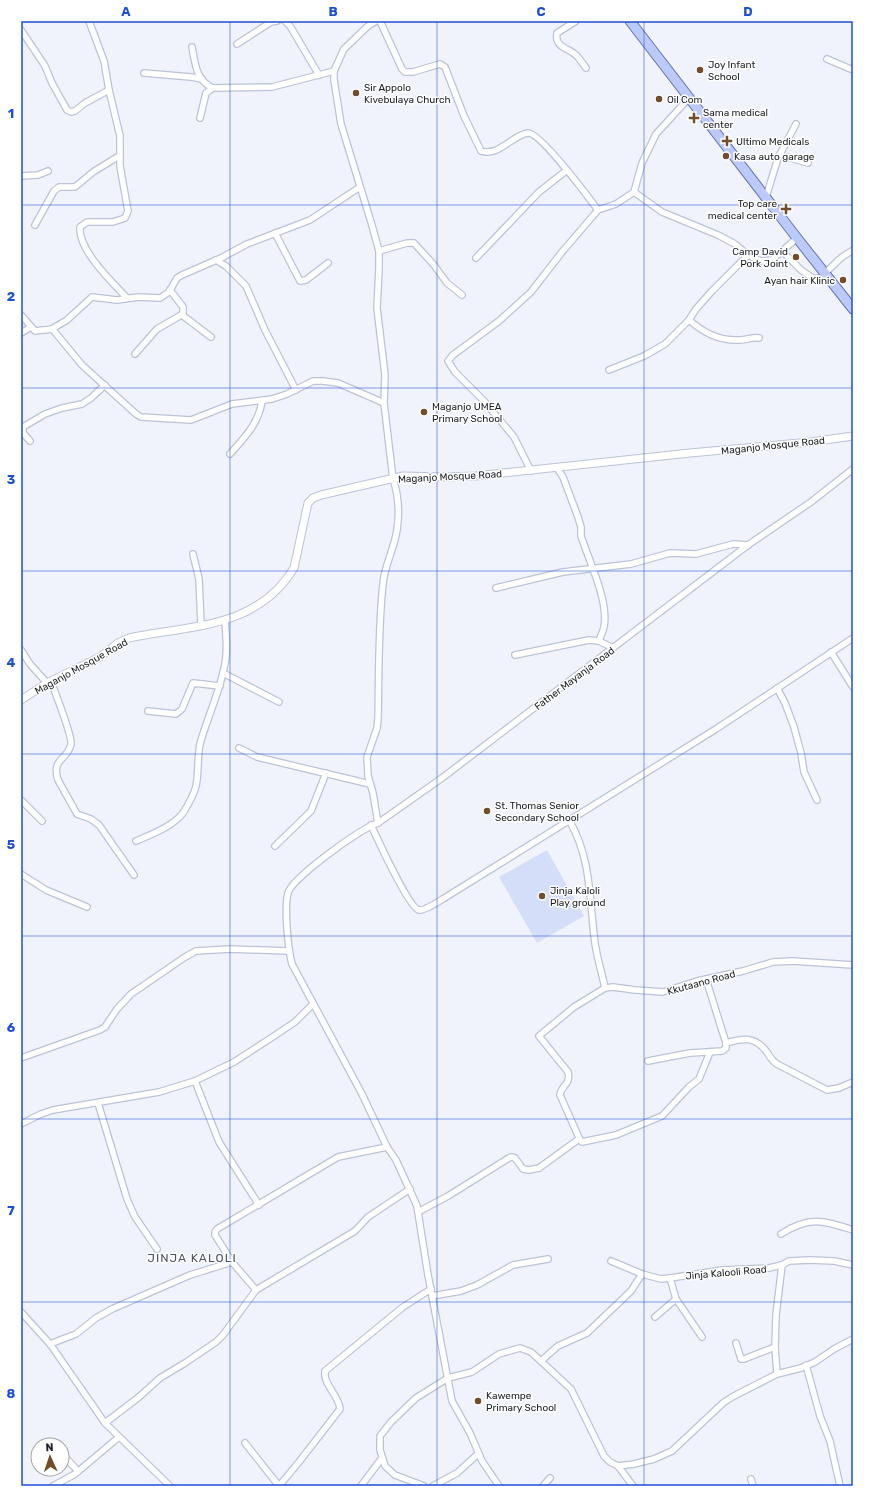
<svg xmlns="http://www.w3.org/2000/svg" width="874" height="1507" viewBox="0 0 874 1507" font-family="Rubik,sans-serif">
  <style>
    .green { fill: #d5def9 }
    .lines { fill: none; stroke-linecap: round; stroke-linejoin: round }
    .minor-casing { stroke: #bbc3d9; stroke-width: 8 }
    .tertiary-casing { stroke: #bbc3d9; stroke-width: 9 }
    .primary-casing { stroke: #6676ad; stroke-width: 11 }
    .minor { stroke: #fff; stroke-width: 5.5 }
    .tertiary { stroke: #fff; stroke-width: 7 }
    .primary { stroke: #bccaf9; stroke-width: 9 }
    .grid { fill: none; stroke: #1d4ed8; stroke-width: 1; stroke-opacity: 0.55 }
    .poi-dot { fill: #734c29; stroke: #fff; stroke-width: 1.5 }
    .labels { text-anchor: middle; stroke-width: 3; stroke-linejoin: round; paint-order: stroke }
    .poi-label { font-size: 10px; fill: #1b1e26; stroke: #fff; text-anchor: start }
    .street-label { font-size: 10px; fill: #1b1e26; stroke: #fff }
    .quarter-label { font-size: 12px; letter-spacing: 1px; fill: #4c5265; stroke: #fff }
    .neatline { fill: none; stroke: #1d4ed8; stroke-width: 1.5 }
    .grid-label { font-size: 13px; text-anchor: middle; font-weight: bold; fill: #1d4ed8 }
  </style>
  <rect width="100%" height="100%" fill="#f0f3fc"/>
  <polygon class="green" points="547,850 584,916 537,943 499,877"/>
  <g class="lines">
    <defs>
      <g id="minor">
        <path d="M89 21 104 61 109 90 120 136V166L128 211 125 218 113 222H87L80 227C78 250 112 282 127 298"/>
        <polyline points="285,21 290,26 319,75"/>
        <polyline points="376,21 368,26 344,49 334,71 334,80 341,124 371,222 379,251 379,269 377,308 385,375 384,403"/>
        <path d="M380 21 402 69 405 72H413L440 64 445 67 464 116 481 151C499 157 512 135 528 133 540 132 589 198 598 210"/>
        <path d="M576 21 557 33C554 47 568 48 576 55 580 59 583 64 586 68"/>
        <polyline points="21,30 45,66 52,83 67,110 71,112 75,111 85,103 109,90"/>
        <polyline points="237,44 271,22 277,21"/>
        <path d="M192 47C195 63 196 81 213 88L272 87 334 71"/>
        <polyline points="827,59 853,70"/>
        <polyline points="144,73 191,77 202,79"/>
        <polyline points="200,118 206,93 213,88"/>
        <polyline points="780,155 808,163"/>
        <polyline points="21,176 38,175 48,171"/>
        <polyline points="634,192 662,212 718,235 735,244 748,255 761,261 772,260 797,238"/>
        <polyline points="766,197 778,158 796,124"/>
        <polyline points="35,225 54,191 59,187 75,187 93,172 119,156"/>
        <polyline points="275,233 300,281 306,280 328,263"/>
        <polyline points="379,251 407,243 414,243 434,265 447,283 462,295"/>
        <polyline points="782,251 801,270 813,278 828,278"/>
        <polyline points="476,258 539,192 567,170"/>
        <polyline points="216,260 226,266 246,286 265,330 296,390"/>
        <polyline points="825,273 842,257 853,250"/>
        <path d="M21 315 35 331 52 329 54 331 82 365 136 414 141 417 191 420 232 404 272 399 287 394 313 381H323L338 383 384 403 393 479C400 499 400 523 394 543 390 557 384 570 383 584 378 629 379 674 378 719L377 728 367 757 368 776 373 793 378 823"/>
        <polyline points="182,315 211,337"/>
        <path d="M689 320C704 333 719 341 740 340 746 340 752 337 759 338"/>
        <polyline points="52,329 67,320 92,297 117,300 138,297 160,298 169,292 177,278 182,275 221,258 247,244 310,220 360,187"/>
        <polyline points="21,333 31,327"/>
        <polyline points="135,354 157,329 183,314 183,307 170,290"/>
        <polyline points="609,370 644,356 665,344 689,320 696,309 712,291 748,255"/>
        <polyline points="30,441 23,433 23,427 45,414 62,408 82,404 91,398 105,385"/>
        <path d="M230 454C245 437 259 423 262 401"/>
        <path d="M557 468 563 477 578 517 581 527V536C589 561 609 601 604 627 603 632 600 637 599 641"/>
        <polyline points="531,471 514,437 484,401 455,372 448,361 453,355 499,321 531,292 562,252 598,210 616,204 634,192 642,163 656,134 689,98"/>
        <polyline points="193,554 199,579 201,625"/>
        <polyline points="496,588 563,572 631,564 670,553 696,554 733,544 748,545"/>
        <polyline points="21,650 30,664 47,683"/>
        <polyline points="831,652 853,687"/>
        <polyline points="515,655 589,640 599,641 613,648"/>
        <polyline points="223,673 279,702"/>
        <path d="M51 681C55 693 72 734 71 744 68 760 51 758 58 780L77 814 91 819 99 825 134 875"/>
        <polyline points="777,688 785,703 794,727 801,753 804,772 817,800"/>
        <polyline points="148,711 176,714 182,709 193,683 220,686"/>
        <polyline points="239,748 257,757 370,784"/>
        <polyline points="21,800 42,821"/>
        <path d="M569 820C592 859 589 900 595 943 597 958 602 973 605 988"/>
        <path d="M371 825C377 838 409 908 419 910 425 911 441 900 446 897L716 729 853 638"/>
        <path d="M136 841C152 834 172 827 183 813 188 805 194 795 196 786 199 773 197 758 200 744 207 718 219 694 224 668 228 653 226 636 225 620"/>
        <polyline points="275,846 311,811 326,773"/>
        <polyline points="21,874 46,890 87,907"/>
        <path d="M706 979 726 1043C743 1038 755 1036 767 1052 770 1057 772 1061 777 1064L827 1090 839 1088 853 1082"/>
        <path d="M710 1052 699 1079 689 1087 662 1116 616 1135 582 1142 580 1140 560 1095C561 1085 571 1085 568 1072L539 1036 574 1007 605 988 613 987 635 990 663 992 697 981 743 971 773 962 793 961 853 965"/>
        <polyline points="21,1058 100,1030 105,1027 117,1009 131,994 185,957 196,951 230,949 289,951"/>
        <polyline points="648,1061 690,1053 722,1051 726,1048 726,1043"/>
        <polyline points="195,1081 219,1142 259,1205"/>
        <polyline points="98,1103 127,1199 135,1217 157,1249"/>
        <polyline points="21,1124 41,1114 53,1110 159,1092 195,1081 234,1062 271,1038 295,1022 313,1004"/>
        <polyline points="418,1212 448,1196 509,1158 511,1157 515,1158 523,1169 529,1170 539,1168 579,1139"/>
        <path d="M781 1234C809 1216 822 1220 853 1230"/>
        <polyline points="611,1261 642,1274"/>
        <polyline points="232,1262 215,1235 215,1232 217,1229 338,1157 387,1147"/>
        <polyline points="432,1296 461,1291 477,1285 513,1265 548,1259"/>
        <polyline points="676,1299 702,1337"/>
        <polyline points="21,1312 50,1344 105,1423 170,1486"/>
        <polyline points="655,1317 676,1299 670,1278"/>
        <polyline points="736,1343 741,1359 744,1359 775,1347"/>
        <polyline points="50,1344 76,1334 96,1318 112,1309 190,1275 232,1262 256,1290 355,1231 368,1217 410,1189"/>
        <polyline points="541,1361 558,1346 587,1333 631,1291 642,1274 661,1279 670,1278 722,1270 769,1268 782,1265 789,1261 810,1260 834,1261 853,1265"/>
        <polyline points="806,1365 820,1416 830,1441 840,1486"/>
        <polyline points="777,1374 775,1347 776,1315 782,1265"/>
        <polyline points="105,1423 139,1397 160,1378 185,1363 216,1342 223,1335 256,1290"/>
        <polyline points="245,1443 279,1486"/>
        <polyline points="62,1454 78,1471"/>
        <polyline points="618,1466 633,1486"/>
        <polyline points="751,1479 753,1486"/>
        <polyline points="53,1486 75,1474 119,1437"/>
        <path d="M279 1486 299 1462 340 1409C339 1395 323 1385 325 1371L403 1307 431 1289"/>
        <polyline points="361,1486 382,1458"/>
        <polyline points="424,1486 395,1475 385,1466 380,1450 380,1436 391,1422 416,1398 448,1378 472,1372 499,1354 520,1348 531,1352 571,1389 604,1456 610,1462 618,1466 634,1464 654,1459 672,1451 723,1403 732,1397 777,1374 801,1368 815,1362 834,1349 853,1339"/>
        <polyline points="433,1486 457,1473 478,1454"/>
        <path d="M499 1486 482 1461 470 1433 452 1401 428 1275 417 1206 396 1160 387 1147 362 1094 292 964C288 949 284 908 288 893 292 878 361 828 378 823L442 778 748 545 811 502 853 469"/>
        <polyline points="543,1486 550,1478"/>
      </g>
      <path id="tertiary" d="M21 700 47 683 100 657 118 643 129 638C191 625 257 629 294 568L308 503 313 498 321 495 403 476 443 477 476 476 690 453 810 442 853 436"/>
      <polyline id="primary" points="630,21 797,238 853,309"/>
    </defs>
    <use href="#minor" class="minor-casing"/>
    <use href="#tertiary" class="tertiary-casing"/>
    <use href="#primary" class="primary-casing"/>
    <use href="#minor" class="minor"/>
    <use href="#tertiary" class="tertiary"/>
    <use href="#primary" class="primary"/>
  </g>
  <path class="grid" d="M230 21V1486M437 21V1486M644 21V1486M21 205H853M21 388H853M21 571H853M21 754H853M21 936H853M21 1119H853M21 1302H853"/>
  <g class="poi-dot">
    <circle cx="700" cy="70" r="4"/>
    <circle cx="356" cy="93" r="4"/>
    <circle cx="659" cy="99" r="4"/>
    <path d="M692 112h4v4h4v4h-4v4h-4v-4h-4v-4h4z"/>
    <path d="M725 135h4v4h4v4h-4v4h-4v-4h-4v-4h4z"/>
    <circle cx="726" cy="156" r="4"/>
    <path d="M784 203h4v4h4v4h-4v4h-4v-4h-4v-4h4z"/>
    <circle cx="796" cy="257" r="4"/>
    <circle cx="843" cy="280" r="4"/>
    <circle cx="424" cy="412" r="4"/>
    <circle cx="487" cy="811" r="4"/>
    <circle cx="542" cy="896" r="4"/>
    <circle cx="478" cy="1401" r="4"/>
  </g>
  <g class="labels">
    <g class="poi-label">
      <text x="708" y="68">Joy Infant<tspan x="708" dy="12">School</tspan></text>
      <text x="364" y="91">Sir Appolo<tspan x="364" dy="12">Kivebulaya Church</tspan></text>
      <text x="667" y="103">Oil Com</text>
      <text x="703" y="116">Sama medical<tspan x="703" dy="12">center</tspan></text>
      <text x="736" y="145">Ultimo Medicals</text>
      <text x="734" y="160">Kasa auto garage</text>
      <text x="777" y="207" text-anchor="end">Top care<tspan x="777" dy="12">medical center</tspan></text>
      <text x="788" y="255" text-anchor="end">Camp David<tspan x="788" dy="12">Pork Joint</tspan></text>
      <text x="835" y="284" text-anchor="end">Ayan hair Klinic</text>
      <text x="432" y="410">Maganjo UMEA<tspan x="432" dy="12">Primary School</tspan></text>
      <text x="495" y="809">St. Thomas Senior<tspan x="495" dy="12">Secondary School</tspan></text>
      <text x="550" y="894">Jinja Kaloli<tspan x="550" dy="12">Play ground</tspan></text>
      <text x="486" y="1399">Kawempe<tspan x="486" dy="12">Primary School</tspan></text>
    </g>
    <g class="street-label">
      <text transform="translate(773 445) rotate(-6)" y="4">Maganjo Mosque Road</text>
      <text transform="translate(450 476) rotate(-3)" y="4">Maganjo Mosque Road</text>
      <text transform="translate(81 666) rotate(-29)" y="4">Maganjo Mosque Road</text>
      <text transform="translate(574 678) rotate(-37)" y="4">Father Mayanja Road</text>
      <text transform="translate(701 982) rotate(-15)" y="4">Kkutaano Road</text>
      <text transform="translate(726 1272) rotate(-5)" y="4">Jinja Kalooli Road</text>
    </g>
    <g class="quarter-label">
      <text x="192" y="1262">JINJA KALOLI</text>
    </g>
  </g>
  <rect width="874" height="1507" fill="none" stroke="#ffffff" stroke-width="44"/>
  <g transform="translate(50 1457) rotate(357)"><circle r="19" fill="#ffffff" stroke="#a4a5a8"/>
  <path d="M0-3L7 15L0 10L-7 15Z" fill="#734c29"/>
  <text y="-6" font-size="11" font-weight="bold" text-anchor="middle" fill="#1b1e26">N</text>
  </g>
  <rect x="22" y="22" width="830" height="1463" class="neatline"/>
  <g class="grid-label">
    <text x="126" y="16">A</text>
    <text x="333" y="16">B</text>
    <text x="541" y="16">C</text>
    <text x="748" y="16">D</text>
    <text x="11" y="118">1</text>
    <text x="11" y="301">2</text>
    <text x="11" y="484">3</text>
    <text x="11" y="667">4</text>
    <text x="11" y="849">5</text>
    <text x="11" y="1032">6</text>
    <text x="11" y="1215">7</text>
    <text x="11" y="1398">8</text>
  </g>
</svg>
